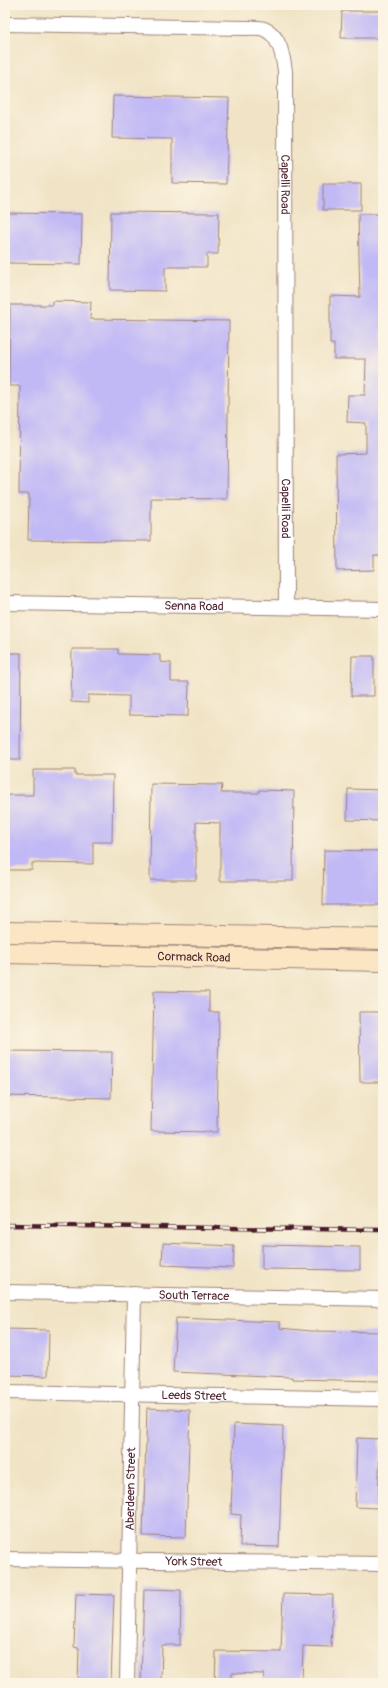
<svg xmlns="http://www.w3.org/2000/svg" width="388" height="1688" viewBox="0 0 388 1688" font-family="Pangolin,sans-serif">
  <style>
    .building { fill: #c1b9f5 }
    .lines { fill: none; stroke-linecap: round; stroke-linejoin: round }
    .street-casing { stroke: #9e8278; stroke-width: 16 }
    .secondary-casing { stroke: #9e8278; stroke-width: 22 }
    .street { stroke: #fff; stroke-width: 14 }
    .secondary { stroke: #fbe6c4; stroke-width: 20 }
    .rail-casing { stroke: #4a1f2b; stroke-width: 4.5 }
    .rail { stroke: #fcf5e5; stroke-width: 3; stroke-dasharray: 9; stroke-linecap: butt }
    .labels { text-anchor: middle; stroke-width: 3.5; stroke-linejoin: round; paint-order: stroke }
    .street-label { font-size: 12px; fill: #4a1f2b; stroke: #fcf5e5 }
  </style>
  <rect width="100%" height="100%" fill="#fcf5e5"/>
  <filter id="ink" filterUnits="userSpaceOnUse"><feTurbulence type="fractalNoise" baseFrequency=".025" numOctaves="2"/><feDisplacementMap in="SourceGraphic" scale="8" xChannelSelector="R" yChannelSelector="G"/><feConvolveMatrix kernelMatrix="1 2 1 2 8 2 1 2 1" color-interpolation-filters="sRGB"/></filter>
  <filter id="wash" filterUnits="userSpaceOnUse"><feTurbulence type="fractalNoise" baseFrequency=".012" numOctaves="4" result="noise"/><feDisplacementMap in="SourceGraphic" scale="16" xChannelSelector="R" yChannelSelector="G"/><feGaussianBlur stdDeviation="0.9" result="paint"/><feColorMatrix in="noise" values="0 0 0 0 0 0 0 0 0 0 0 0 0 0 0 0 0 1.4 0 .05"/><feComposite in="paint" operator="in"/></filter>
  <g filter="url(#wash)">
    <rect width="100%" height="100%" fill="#f1e4c6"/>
    <g id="blocks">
      <g class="building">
        <polygon points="342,11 383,11 383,38 341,38"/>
        <polygon points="113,96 229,98 226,184 172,183 172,139 112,138"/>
        <rect x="323" y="184" width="38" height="26"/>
        <polygon points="111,212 219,213 218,254 207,254 207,267 165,267 165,291 110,290"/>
        <polygon points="5,213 82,214 81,264 5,263"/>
        <polygon points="358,214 383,214 383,555 374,555 374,570 337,571 336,454 366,453 366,423 347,422 348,395 365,395 366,359 334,359 334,344 330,344 330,296 360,297"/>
        <polygon points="52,301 91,302 90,319 229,321 227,499 151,498 151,541 28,540 29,494 19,494 20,386 9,386 10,305 52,305"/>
        <polygon points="72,649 118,649 118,654 160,655 160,662 171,663 171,682 189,682 188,716 129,715 129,696 88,695 88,703 71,702"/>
        <polygon points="5,653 21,653 20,760 5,760"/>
        <polygon points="352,656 374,656 374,696 351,696"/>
        <polygon points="33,770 75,770 75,775 113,775 112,842 93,842 93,864 32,863 32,870 5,870 5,795 33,795"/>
        <polygon points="151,784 222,785 221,793 259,793 259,790 294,791 293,881 220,881 220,823 196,822 196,880 150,880"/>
        <polygon points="348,789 383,790 383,821 347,820"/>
        <polygon points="324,850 383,851 383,905 323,905"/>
        <polygon points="154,991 209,992 209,1012 219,1012 217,1132 151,1131"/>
        <polygon points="359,1012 383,1012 383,1082 360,1082"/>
        <polygon points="5,1051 112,1052 111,1098 5,1096"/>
        <polygon points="163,1243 234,1246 233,1268 162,1265"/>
        <polygon points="262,1245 360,1247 360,1270 262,1269"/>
        <polygon points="176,1318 280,1322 280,1328 311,1331 383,1332 383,1381 292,1379 292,1377 173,1372"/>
        <polygon points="5,1329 49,1330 48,1376 5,1375"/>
        <polygon points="147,1408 190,1410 186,1537 143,1536"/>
        <polygon points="234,1424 283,1426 279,1547 240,1546 241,1515 231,1514"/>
        <polygon points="357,1438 380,1439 378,1508 355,1507"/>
        <polygon points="144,1589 181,1590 180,1645 162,1645 161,1683 141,1683"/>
        <polygon points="76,1594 114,1595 111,1683 78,1683 79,1648 74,1647"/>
        <polygon points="283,1594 333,1595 331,1647 303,1646 302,1683 263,1683 264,1674 232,1673 232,1683 215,1683 216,1651 281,1652"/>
      </g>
    </g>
  </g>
  <g filter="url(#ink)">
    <use href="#blocks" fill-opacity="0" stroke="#9e8278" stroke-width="1"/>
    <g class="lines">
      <defs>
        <g id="street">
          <path id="s1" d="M5 24 248 28C253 28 259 27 264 29 280 35 283 57 285 71L286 607"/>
          <path id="s2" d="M5 603 383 609"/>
          <path id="s3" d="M5 1292 383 1299"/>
          <path id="s4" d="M5 1392 383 1399"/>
          <path id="s5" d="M5 1559 383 1564"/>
          <path id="s6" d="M127 1683 134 1294"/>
        </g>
        <g id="secondary">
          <polyline points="5,932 383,939"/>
          <path id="s7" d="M5 953 383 961"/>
        </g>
      </defs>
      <use href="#street" class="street-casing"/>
      <use href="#secondary" class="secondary-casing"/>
      <use href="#street" class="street"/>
      <use href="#secondary" class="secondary"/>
      <defs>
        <polyline id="rail" points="5,1225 383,1230"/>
      </defs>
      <use href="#rail" class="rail-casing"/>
      <use href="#rail" class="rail"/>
    </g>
  </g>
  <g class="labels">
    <g class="street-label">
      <text dy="4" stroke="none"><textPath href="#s1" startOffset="422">Capelli Road</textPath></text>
      <text dy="4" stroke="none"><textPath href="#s1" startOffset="746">Capelli Road</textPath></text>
      <text dy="4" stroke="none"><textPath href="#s2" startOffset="189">Senna Road</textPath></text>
      <text dy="4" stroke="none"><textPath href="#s7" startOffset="189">Cormack Road</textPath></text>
      <text dy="4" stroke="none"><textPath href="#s3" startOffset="189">South Terrace</textPath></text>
      <text dy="4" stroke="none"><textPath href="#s4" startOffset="189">Leeds Street</textPath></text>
      <text dy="4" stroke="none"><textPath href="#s6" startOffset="194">Aberdeen Street</textPath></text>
      <text dy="4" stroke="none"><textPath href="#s5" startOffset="189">York Street</textPath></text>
    </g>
  </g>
  <rect width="388" height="1688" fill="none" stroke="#fcf5e5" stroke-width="20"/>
</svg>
